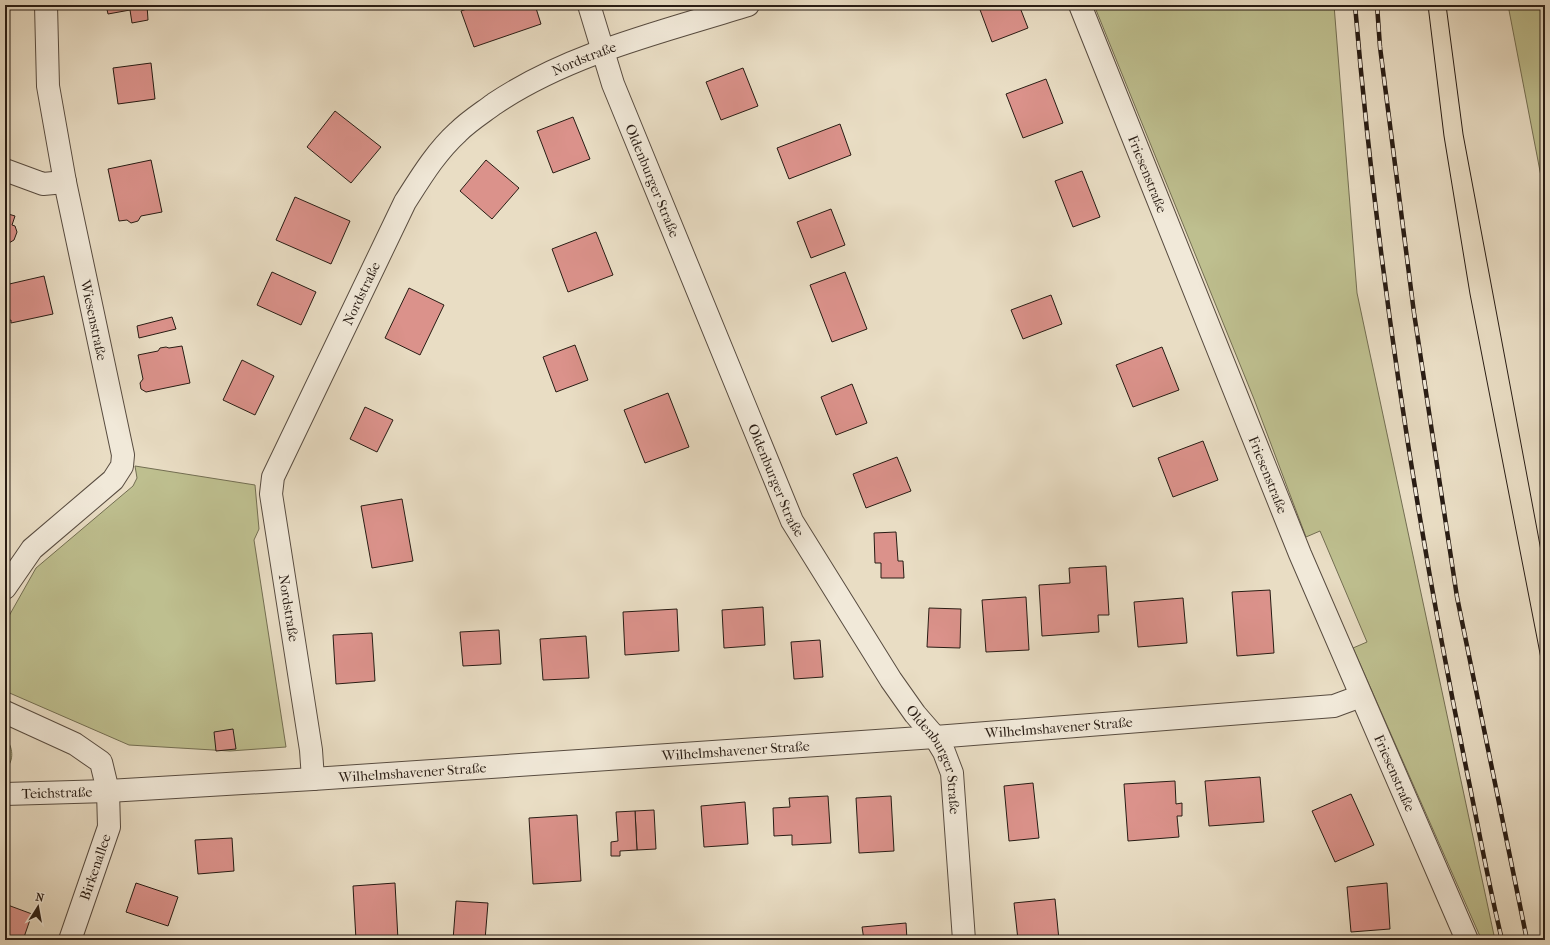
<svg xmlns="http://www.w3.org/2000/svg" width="1550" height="945" viewBox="0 0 1550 945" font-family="'IM FELL French Canon',serif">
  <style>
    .green { fill: #bebf8f; stroke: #736e52 }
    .building { fill: #db928b; stroke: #281c14 }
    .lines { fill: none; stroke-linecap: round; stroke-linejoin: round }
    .minor-casing { stroke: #584c40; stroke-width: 24 }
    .minor { stroke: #f1e9d9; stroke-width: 22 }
    .tram { stroke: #281c14; stroke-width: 1 }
    .rail-casing { stroke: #281c14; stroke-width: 4.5 }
    .rail { stroke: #f1e9d9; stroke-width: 3; stroke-dasharray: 9; stroke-linecap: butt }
    .labels { text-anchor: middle; stroke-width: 3.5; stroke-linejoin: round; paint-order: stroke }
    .street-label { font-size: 14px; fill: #281c14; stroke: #f1e9d9 }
  </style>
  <rect width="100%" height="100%" fill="#e9ddc4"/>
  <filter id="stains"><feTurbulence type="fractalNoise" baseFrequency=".005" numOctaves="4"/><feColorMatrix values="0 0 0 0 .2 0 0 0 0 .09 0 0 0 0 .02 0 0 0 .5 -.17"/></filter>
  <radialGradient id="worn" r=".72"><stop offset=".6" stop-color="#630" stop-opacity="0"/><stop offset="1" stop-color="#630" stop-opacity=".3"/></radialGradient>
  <g class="green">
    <polygon points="1094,5 1334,5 1357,293 1495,940 1482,940 1479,934 1353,648 1367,642 1320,531 1306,537 1254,399"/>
    <polygon points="1508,5 1545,5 1545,197"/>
    <polygon points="135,466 255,485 259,529 254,540 286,747 230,751 129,745 5,691 5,623 36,568 133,486 137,478"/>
    <path d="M5 737C13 747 15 760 5 770Z"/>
  </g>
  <g class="building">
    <polygon points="106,5 147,5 148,20 132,23 130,10 108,14"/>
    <polygon points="478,5 535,5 541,24 474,47 461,11"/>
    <polygon points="985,5 1019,5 1028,28 992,42 979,7"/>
    <polygon points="151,63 155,99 118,104 113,68"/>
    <polygon points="743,68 758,106 721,120 706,82"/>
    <polygon points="1046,79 1063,123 1023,138 1006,94"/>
    <polygon points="335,111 381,147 351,183 307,147"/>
    <polygon points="573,117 590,159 553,173 537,131"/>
    <polygon points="840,124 851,155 789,179 777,148"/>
    <polygon points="151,160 162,212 141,216 138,221 131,223 127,220 119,221 108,169"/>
    <polygon points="486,160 519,188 492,219 460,191"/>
    <polygon points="1082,171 1100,217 1073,227 1055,181"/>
    <polygon points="295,197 350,221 331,264 276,240"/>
    <polygon points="831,209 845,245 811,258 797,222"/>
    <polygon points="5,213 15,216 12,225 15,226 17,232 14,240 9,243 6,241 5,243"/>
    <polygon points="596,232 613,275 568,292 552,249"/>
    <polygon points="272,272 316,292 301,325 257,305"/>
    <polygon points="845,272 867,329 832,342 810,285"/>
    <polygon points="44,276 53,314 11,323 11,320 5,321 5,302 6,302 5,285"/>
    <polygon points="409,288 444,305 420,355 385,338"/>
    <polygon points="1051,295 1062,324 1023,339 1011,310"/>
    <polygon points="172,317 176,329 139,338 137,326"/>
    <polygon points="575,345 588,380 556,392 543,357"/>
    <polygon points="182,346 190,383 146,392 141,389 140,383 143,379 138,355 158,351 160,348 166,347 169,348"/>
    <polygon points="1162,347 1179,390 1133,407 1116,365"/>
    <polygon points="242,360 274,376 255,415 223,400"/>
    <polygon points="852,384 867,423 836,435 821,397"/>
    <polygon points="668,393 689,447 645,463 624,410"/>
    <polygon points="365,407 393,420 377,452 350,439"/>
    <polygon points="1203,441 1218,480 1173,497 1158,458"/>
    <polygon points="897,457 911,491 866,508 853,474"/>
    <polygon points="402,499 413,561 372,568 361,506"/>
    <polygon points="896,532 898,561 903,561 904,578 881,578 881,563 875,563 874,533"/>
    <polygon points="1106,566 1109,615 1098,615 1099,632 1042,636 1039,585 1070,583 1069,568"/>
    <polygon points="1270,590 1274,653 1237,656 1232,592"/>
    <polygon points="1026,597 1029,650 986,652 982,600"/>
    <polygon points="1183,598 1187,643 1138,647 1134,602"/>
    <polygon points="763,607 765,645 724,648 722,610"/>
    <polygon points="929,608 961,609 960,648 927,647"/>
    <polygon points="677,609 679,651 625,655 623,612"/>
    <polygon points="499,630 501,664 463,666 460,632"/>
    <polygon points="372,633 375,681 336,684 333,635"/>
    <polygon points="586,636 589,678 543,680 540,639"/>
    <polygon points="820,640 823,677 794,679 791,642"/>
    <polygon points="233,729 236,749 216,751 214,732"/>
    <polygon points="1260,777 1264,822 1209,826 1205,781"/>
    <polygon points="1175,781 1176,804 1182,803 1182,816 1177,816 1179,837 1128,841 1124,784"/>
    <polygon points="1033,783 1039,838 1009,841 1004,786"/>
    <polygon points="1351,794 1374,845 1335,862 1312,811"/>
    <polygon points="828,796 831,843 792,845 792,835 774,836 773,808 790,807 789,798"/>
    <polygon points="891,796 894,851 859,853 856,798"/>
    <polygon points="745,802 748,844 704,847 701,806"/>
    <polygon points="654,810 656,849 637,850 635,811"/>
    <polygon points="635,811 637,850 620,851 620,856 611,856 611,842 618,841 616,812"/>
    <polygon points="577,815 581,881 533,884 529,818"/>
    <polygon points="232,838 234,871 198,874 195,840"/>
    <polygon points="136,883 178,897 168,926 126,912"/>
    <polygon points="395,883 398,940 356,940 353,886"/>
    <polygon points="1387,883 1390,929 1351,932 1347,887"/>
    <polygon points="1055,899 1059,940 1018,940 1014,903"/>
    <polygon points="456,901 488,903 485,940 453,940"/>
    <polygon points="5,904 32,914 23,940 5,940"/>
    <polygon points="906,923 907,940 864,940 862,927"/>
    <polygon points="118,936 129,940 117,940"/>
  </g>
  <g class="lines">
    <defs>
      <g id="minor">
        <path id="s1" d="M589 5 613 84 792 521 891 680 915 714 935 737 944 752 952 773 964 940"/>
        <path id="s2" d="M1080 5 1300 554 1467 940"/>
        <polyline points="5,170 43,184 65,182"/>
        <polyline points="5,588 32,549 113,480 122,466 123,455 65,182 48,86 46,5"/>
        <polyline points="5,712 75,744 101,762 108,791 109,827 70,940"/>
        <path id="s3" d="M313 779 311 750 271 494 273 477 405 202C421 177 436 152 458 132 469 121 482 113 494 104 570 53 662 32 748 5"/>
        <path id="s4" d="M5 794 108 791 313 779 935 737 1334 706 1361 696"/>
      </g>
    </defs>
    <use href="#minor" class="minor-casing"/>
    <use href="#minor" class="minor"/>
    <g class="tram">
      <polyline points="1428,5 1444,136 1470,294 1545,679"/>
      <polyline points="1446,5 1463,134 1545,572"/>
    </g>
    <defs>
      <g id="rail">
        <path d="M1355 5C1377 264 1416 522 1468 777 1479 831 1489 886 1502 940"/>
        <polyline points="1377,5 1380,47 1414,313 1457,597 1527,940"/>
      </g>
    </defs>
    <use href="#rail" class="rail-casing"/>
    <use href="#rail" class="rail"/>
  </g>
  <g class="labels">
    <g class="street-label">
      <text dy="5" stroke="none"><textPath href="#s3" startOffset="845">Nordstraße</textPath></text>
      <text dy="5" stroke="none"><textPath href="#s2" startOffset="182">Friesenstraße</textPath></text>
      <text dy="5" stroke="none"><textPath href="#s1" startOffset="187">Oldenburger Straße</textPath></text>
      <text dy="5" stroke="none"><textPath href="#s3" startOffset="509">Nordstraße</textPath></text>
      <text transform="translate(94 320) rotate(78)" y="5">Wiesenstraße</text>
      <text dy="5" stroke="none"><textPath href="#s2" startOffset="506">Friesenstraße</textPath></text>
      <text dy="5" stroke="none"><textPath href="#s1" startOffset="511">Oldenburger Straße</textPath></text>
      <text transform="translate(289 608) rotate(81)" y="5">Nordstraße</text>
      <text dy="5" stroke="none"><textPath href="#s4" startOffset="1056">Wilhelmshavener Straße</textPath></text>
      <text dy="5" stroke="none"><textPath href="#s4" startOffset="732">Wilhelmshavener Straße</textPath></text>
      <text dy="5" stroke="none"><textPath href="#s1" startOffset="835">Oldenburger Straße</textPath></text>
      <text dy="5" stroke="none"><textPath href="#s4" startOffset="408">Wilhelmshavener Straße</textPath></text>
      <text dy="5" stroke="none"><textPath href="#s2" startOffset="830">Friesenstraße</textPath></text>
      <text dy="5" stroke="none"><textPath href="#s4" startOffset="52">Teichstraße</textPath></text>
      <text transform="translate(95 867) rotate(-71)" y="5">Birkenallee</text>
    </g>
  </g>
  <rect width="1550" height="945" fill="none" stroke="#e9ddc4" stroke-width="20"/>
  <rect x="6" y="6" width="1538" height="933" fill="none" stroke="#281c14" stroke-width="2"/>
  <rect x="10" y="10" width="1530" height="925" fill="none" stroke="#281c14"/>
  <g transform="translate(38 907) rotate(11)" stroke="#f1e9d9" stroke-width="3" paint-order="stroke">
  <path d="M0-3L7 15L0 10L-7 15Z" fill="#281c14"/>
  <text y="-6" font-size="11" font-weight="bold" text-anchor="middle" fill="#281c14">N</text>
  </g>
  <rect width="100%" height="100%" filter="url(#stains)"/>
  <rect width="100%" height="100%" fill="url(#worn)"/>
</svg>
